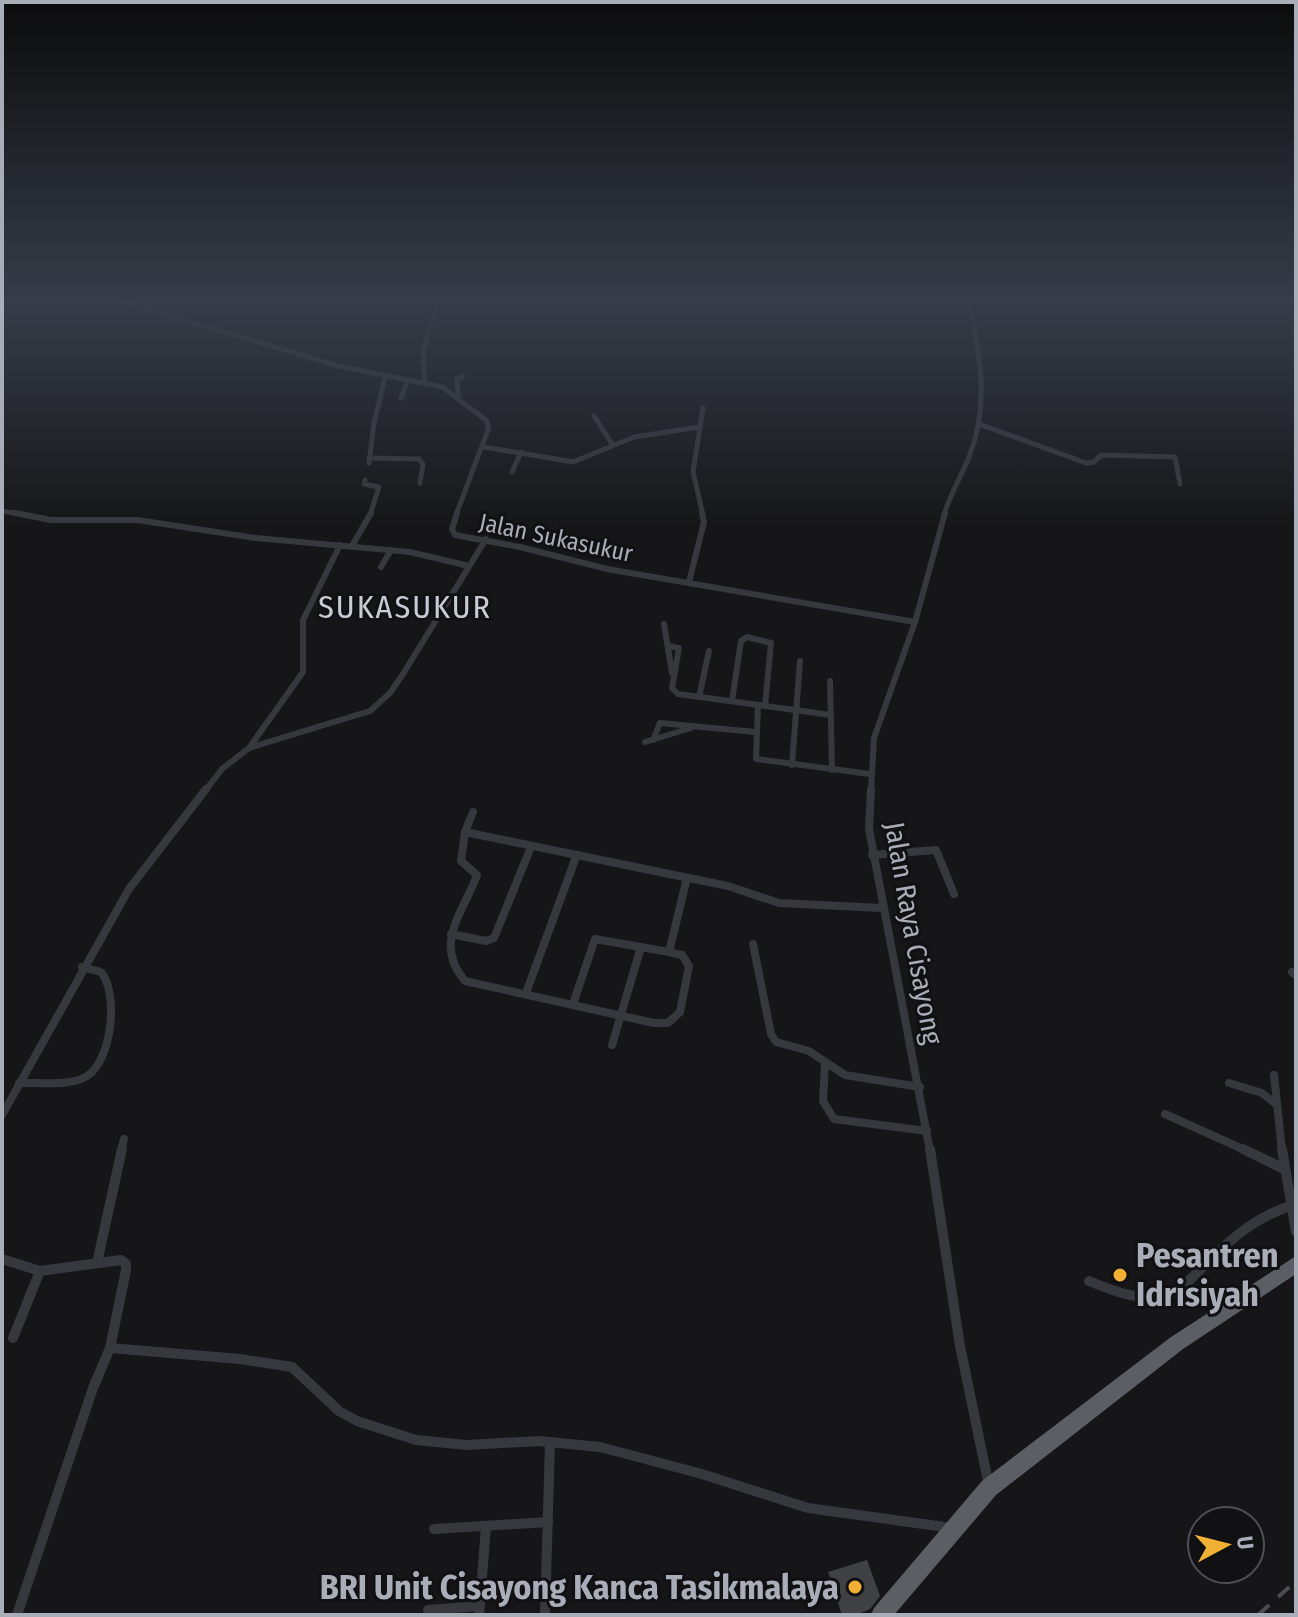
<svg xmlns="http://www.w3.org/2000/svg" width="1298" height="1617" viewBox="0 0 1298 1617" font-family="'Fira Sans Condensed',sans-serif">
  <style>
    .building { fill: #404145 }
    .lines { fill: none; stroke-linecap: round; stroke-linejoin: round }
    .minor-far3 { stroke: #37383d; stroke-width: 5 }
    .minor-far2 { stroke: #37383d; stroke-width: 6 }
    .minor-far1 { stroke: #37383d; stroke-width: 8 }
    .minor { stroke: #37383d; stroke-width: 10 }
    .trunk { fill: #5b5e65; fill-rule: evenodd }
    .rail { stroke: #4a4c52; stroke-width: 4; stroke-dasharray: 15 12; stroke-linecap: butt }
    .poi-dot { fill: #f2b134; stroke: #111113; stroke-width: 3 }
    .labels { text-anchor: middle; stroke-width: 6; stroke-linejoin: round; paint-order: stroke }
    .far-street-label { font-size: 24px; fill: #a8adb8; stroke: #111113 }
    .street-label { font-size: 28px; fill: #a8adb8; stroke: #111113 }
    .quarter-label { font-size: 32px; letter-spacing: 2px; fill: #c9ccd4; stroke: #111113 }
    .near-poi-label { font-size: 34px; font-weight: bold; fill: #a8adb8; stroke: #111113; text-anchor: start }
  </style>
  <rect width="100%" height="100%" fill="#161618"/>
  <polygon class="building" points="867,1560 880,1596 870,1609 856,1615 842,1615 828,1572"/>
  <g class="lines">
    <g class="minor-far3">
      <polyline points="124,302 338,366 442,387 486,420 489,427 456,515"/>
      <polyline points="425,383 423,352 437,302"/>
      <polyline points="458,397 457,379 463,376"/>
      <polyline points="401,398 408,380"/>
      <polyline points="594,416 612,444"/>
      <polyline points="979,424 1086,463 1094,462 1101,455 1175,457 1180,484"/>
      <polyline points="484,447 573,462 634,437 700,427"/>
      <polyline points="369,458 419,459 423,464 420,483"/>
      <polyline points="369,463 374,423 385,377"/>
      <polyline points="512,472 521,452"/>
      <polyline points="365,480 364,484 379,487 370,515"/>
      <polyline points="2,511 26,515"/>
      <polyline points="703,515 693,472 703,408"/>
      <path d="M944 515C950 494 961 477 969 457 990 405 980 355 969 302"/>
    </g>
    <g class="minor-far2">
      <polyline points="15,513 51,520 137,520 256,538 410,552 469,566"/>
      <polyline points="457,513 452,529 455,535 520,547 607,569 915,622"/>
      <polyline points="352,546 371,513"/>
      <polyline points="381,567 391,550"/>
      <polyline points="689,582 704,522 702,513"/>
      <polyline points="664,624 672,673"/>
      <polyline points="668,646 679,648 672,688 678,694 831,715"/>
      <polyline points="830,681 832,770"/>
      <polyline points="699,697 709,651"/>
      <polyline points="732,701 741,641 747,637 771,643 765,706"/>
      <polyline points="758,705 756,759 870,774"/>
      <polyline points="653,740 660,723 755,732"/>
      <polyline points="645,742 691,728"/>
      <polyline points="249,748 303,672 303,620 340,545"/>
      <polyline points="792,765 800,661"/>
      <polyline points="205,791 222,769 249,748 370,711 390,693 403,674 486,539"/>
      <polyline points="871,791 874,738 915,622 945,513"/>
    </g>
    <g class="minor-far1">
      <polyline points="871,789 869,829 930,1151"/>
      <polyline points="465,832 473,812"/>
      <polyline points="872,855 936,850 954,894"/>
      <polyline points="451,934 486,941 494,938 531,847"/>
      <polyline points="753,944 771,1034 776,1042 809,1051 845,1075 920,1087"/>
      <path d="M669 952 682 955 689 966 680 1012 668 1023H654L465 981C433 944 463 913 477 875L461 861 465 832 728 886 779 903 882 908"/>
      <polyline points="1292,972 1296,975"/>
      <polyline points="526,993 576,857"/>
      <polyline points="573,1004 595,939 669,952 687,878"/>
      <polyline points="612,1045 641,947"/>
      <polyline points="825,1063 823,1101 834,1119 927,1131"/>
      <polyline points="1274,1075 1282,1151"/>
      <path d="M19 1083C38 1082 70 1087 87 1076 112 1060 119 994 101 972L82 967"/>
      <polyline points="1229,1083 1262,1093 1277,1105"/>
      <polyline points="1165,1114 1247,1151"/>
      <polyline points="2,1115 129,889 206,789"/>
      <polyline points="121,1151 124,1139"/>
    </g>
    <g class="minor">
      <polyline points="930,1149 960,1346 989,1486"/>
      <polyline points="1243,1149 1284,1169"/>
      <polyline points="1282,1149 1296,1232"/>
      <polyline points="2,1259 40,1271 121,1260 126,1264 126,1270 110,1348 240,1359 292,1367 339,1411 357,1421 416,1440 467,1445 539,1441 600,1447 702,1474 808,1508 952,1528"/>
      <polyline points="97,1263 122,1149"/>
      <path d="M1089 1281C1113 1291 1147 1305 1174 1292 1187 1285 1200 1269 1211 1259 1236 1234 1259 1216 1293 1205"/>
      <polyline points="13,1338 40,1271"/>
      <polyline points="434,1529 548,1522"/>
      <polyline points="428,1610 480,1606"/>
      <polyline points="17,1615 93,1388 110,1348"/>
      <polyline points="479,1615 486,1527"/>
      <polyline points="545,1615 550,1442"/>
    </g>
    <polygon class="trunk" points="1296,1256 1296,1274 1183,1349 996,1495 894,1615 871,1615 874,1608 982,1481 1171,1337"/>
    <polyline class="rail" points="1258,1615 1296,1581"/>
  </g>
  <linearGradient id="sky" x2="0" y2="1"><stop stop-color="#0c0c0d"/><stop offset="0.57" stop-color="#363c48"/><stop offset="1" stop-color="#363c48" stop-opacity="0"/></linearGradient>
  <rect width="1298" height="529" fill="url(#sky)"/>
  <g class="poi-dot">
    <circle cx="1120" cy="1275" r="8"/>
    <circle cx="855" cy="1587" r="8"/>
  </g>
  <g class="labels">
    <g class="far-street-label">
      <text transform="translate(556 538) rotate(12)" y="8">Jalan Sukasukur</text>
    </g>
    <g class="street-label">
      <text transform="translate(914 933) rotate(80)" y="10">Jalan Raya Cisayong</text>
    </g>
    <g class="quarter-label">
      <text x="405" y="618">SUKASUKUR</text>
    </g>
    <g class="near-poi-label">
      <text x="1136" y="1267">Pesantren<tspan x="1136" dy="39">Idrisiyah</tspan></text>
      <text x="839" y="1599" text-anchor="end">BRI Unit Cisayong Kanca Tasikmalaya</text>
    </g>
  </g>
  <rect width="1298" height="1617" fill="none" stroke="#a8adb8" stroke-width="8"/>
  <g transform="translate(1226 1545) rotate(83)"><circle r="38" fill="#111113" stroke="#4d4f55" stroke-width="2"/>
  <path d="M0-6L14 30L0 20L-14 30Z" fill="#f2b134"/>
  <text y="-12" font-size="22" font-weight="bold" text-anchor="middle" fill="#a8adb8">U</text>
  </g>
</svg>
